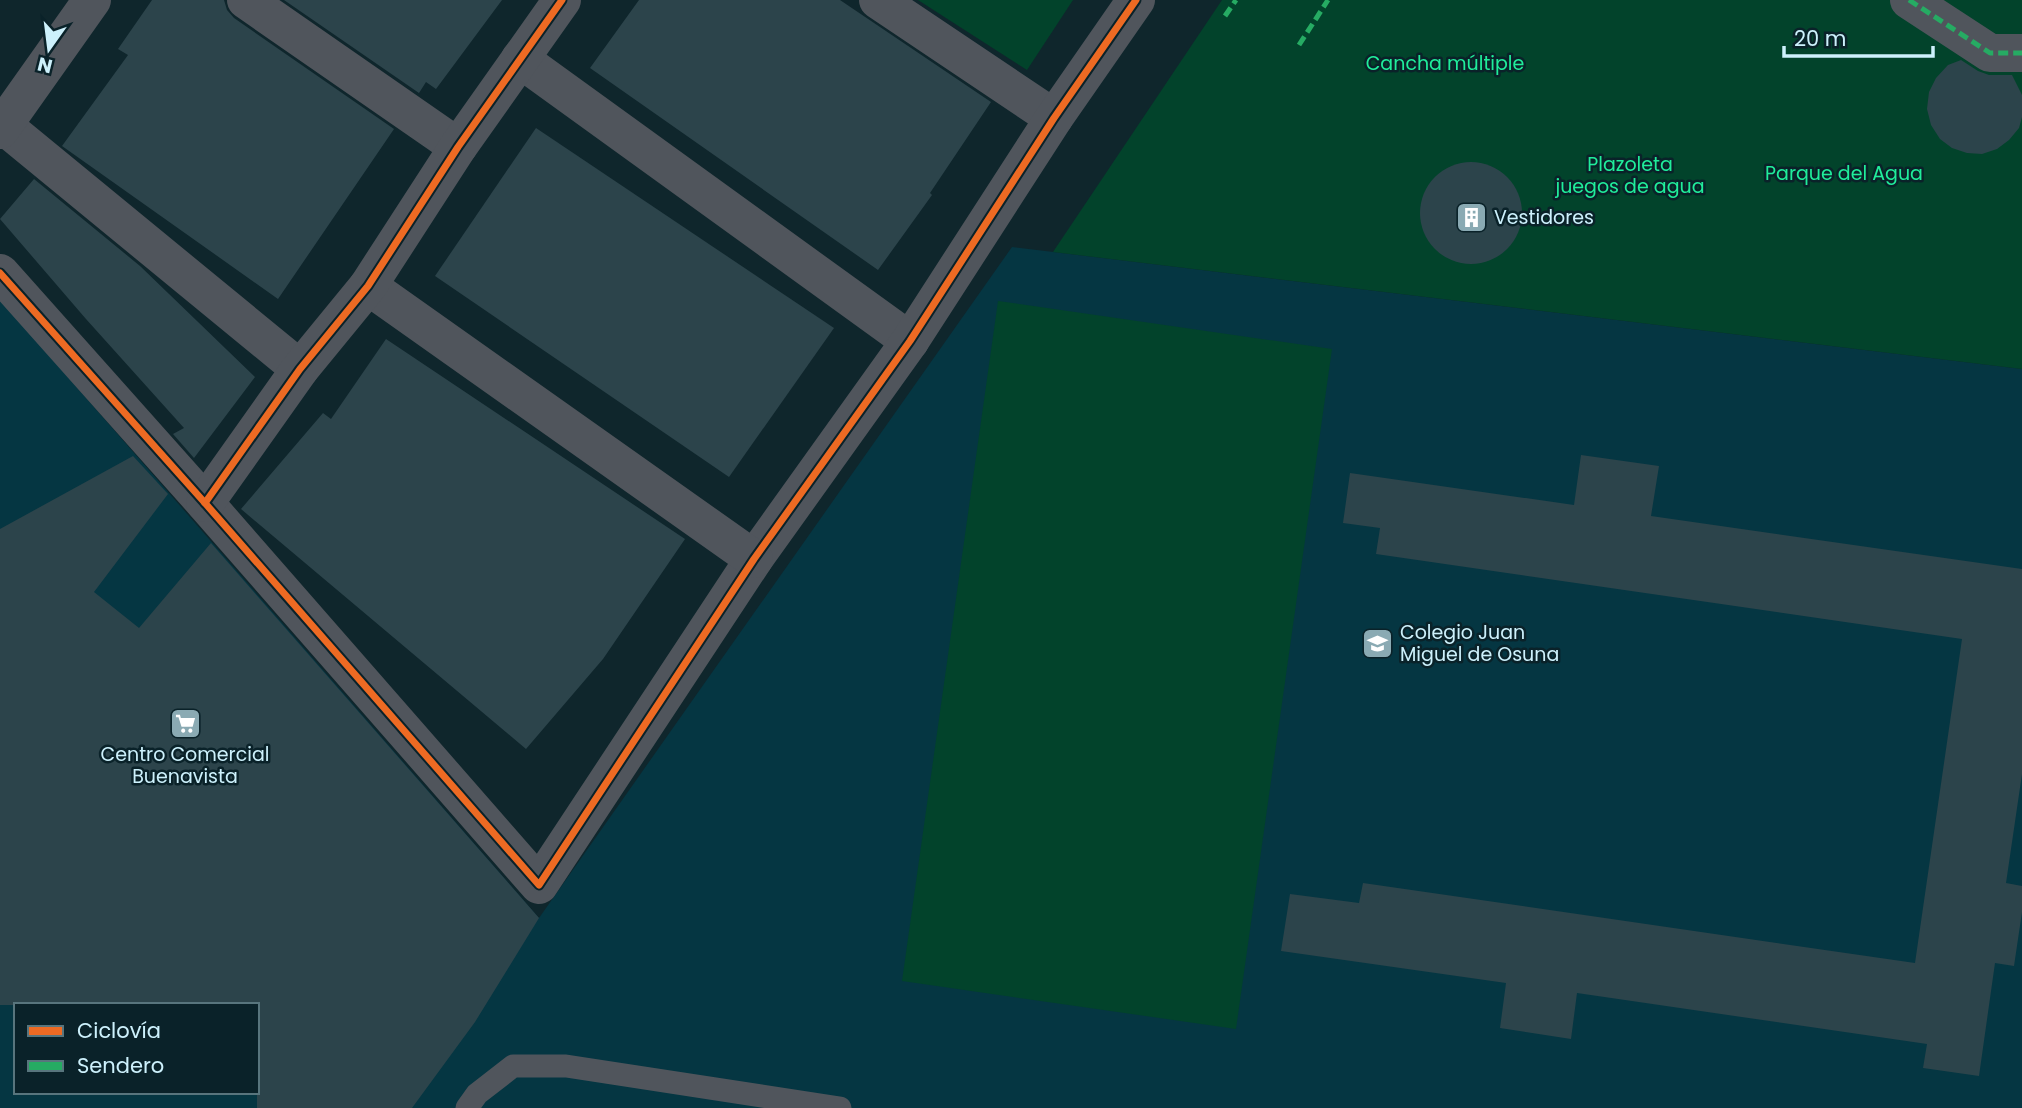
<svg xmlns="http://www.w3.org/2000/svg" width="2022" height="1108" viewBox="0 0 2022 1108" font-family="Poppins,sans-serif">
  <style>
    .built { fill: #053642; fill-rule: evenodd }
    .green { fill: #02432b }
    .building { fill: #2c444b }
    .lines { fill: none; stroke-linecap: round; stroke-linejoin: round }
    .lane { stroke: #50555c; stroke-width: 23 }
    .street { stroke: #50555c; stroke-width: 38 }
    .quiet { stroke: #26ab63; stroke-width: 5; stroke-dasharray: 10 5; stroke-linecap: butt }
    .cycleway-casing { stroke: #0a2229; stroke-width: 11 }
    .cycleway { stroke: #ed6a23; stroke-width: 7 }
    .labels { text-anchor: middle; stroke-width: 5; stroke-linejoin: round; paint-order: stroke }
    .park-label { font-size: 19px; fill: #20ed9b; stroke: #0a2229 }
    .poi-label { font-size: 19px; fill: #cdf1fc; stroke: #0a2229; text-anchor: start }
  </style>
  <rect width="100%" height="100%" fill="#0f262c"/>
  <path class="built" d="M1012 247 2022 369V1108H0V299L539 918ZM16 1005H257V1092H16Z"/>
  <g class="green">
    <polygon points="918,0 1073,0 1027,70"/>
    <polygon points="1222,0 2022,0 2022,369 1053,252"/>
    <polygon points="998,301 1332,349 1236,1029 902,981"/>
  </g>
  <g class="building">
    <polygon points="152,0 224,0 227,10 234,18 394,129 278,299 62,146 128,55 118,49"/>
    <polygon points="284,0 502,0 436,89 426,82 419,93"/>
    <polygon points="639,0 840,0 991,102 930,193 932,195 878,270 590,68"/>
    <polygon points="1961,60 1978,71 1989,75 2012,75 2022,95 2022,117 2019,128 2009,140 1997,149 1982,154 1967,153 1952,148 1940,139 1931,125 1927,109 1929,92 1936,78 1948,65"/>
    <polygon points="536,128 834,328 729,477 435,276"/>
    <circle cx="1471" cy="213" r="51"/>
    <polygon points="34,179 140,266 255,377 194,458 173,434 184,428 86,319 0,219"/>
    <polygon points="386,339 685,539 603,659 526,749 241,509 323,413 331,419"/>
    <polygon points="1581,455 1659,466 1651,516 2022,569 2022,774 2006,883 2022,886 2022,912 2014,966 1995,963 1979,1076 1923,1068 1927,1044 1577,993 1571,1039 1500,1028 1506,983 1281,951 1290,894 1359,903 1363,883 1915,963 1962,639 1376,554 1380,528 1343,523 1350,473 1574,505"/>
    <polygon points="133,456 168,494 94,592 139,628 211,543 539,918 475,1022 412,1108 257,1108 257,1005 0,1005 0,529"/>
  </g>
  <g class="lines">
    <polyline class="lane" points="467,1108 477,1094 513,1066 566,1066 840,1108"/>
    <g class="street">
      <polyline points="246,0 458,147"/>
      <polyline points="878,0 1054,118"/>
      <polyline points="1909,0 1990,53 2022,53"/>
      <polyline points="520,59 910,341"/>
      <polyline points="4,126 300,369"/>
      <polyline points="0,130 92,0"/>
      <polyline points="0,273 205,503 539,885 754,559 910,341 1054,118 1136,0"/>
      <polyline points="368,286 754,559"/>
      <polyline points="205,503 300,369 368,286 458,147 562,0"/>
    </g>
    <g class="quiet">
      <polyline points="1909,0 1990,53 2022,53"/>
      <polyline points="1225,16 1236,0"/>
      <polyline points="1299,45 1328,0"/>
    </g>
    <defs>
      <g id="cycleway">
        <polyline points="0,273 205,503 539,885 754,559 910,341 1054,118 1136,0"/>
        <polyline points="205,503 300,369 368,286 458,147 562,0"/>
      </g>
    </defs>
    <use href="#cycleway" class="cycleway-casing"/>
    <use href="#cycleway" class="cycleway"/>
  </g>
  <defs>
    <symbol id="building-square" viewBox="-11 -11 22 22"><rect x="-9" y="-9" width="18" height="18" rx="4" fill="#8aaab3" stroke="#0a2229"/><path d="M-4-6H4V6H1V3H-1V6H-4ZM-2.5-4.3h1.7v1.8h-1.7ZM.8-4.3h1.7v1.8H.8ZM-2.5-1h1.7V.8h-1.7ZM.8-1h1.7V.8H.8Z" fill="#fff"/></symbol>
    <symbol id="school-square" viewBox="-11 -11 22 22"><rect x="-9" y="-9" width="18" height="18" rx="4" fill="#8aaab3" stroke="#0a2229"/><path d="M0-5L7-2L0 1L-7-2ZM-4 1L0 2.5L4 1V4Q0 6-4 4Z" fill="#fff"/></symbol>
    <symbol id="supermarket-square" viewBox="-11 -11 22 22"><rect x="-9" y="-9" width="18" height="18" rx="4" fill="#8aaab3" stroke="#0a2229"/><path d="M-6-5.5h2.5l.6 2H6L4.5 2H-2.5L-4.4-4H-6ZM-1.5 3.2a1.3 1.3 0 1 0 .1 0ZM3 3.2a1.3 1.3 0 1 0 .1 0Z" fill="#fff"/></symbol>
  </defs>
  <g fill-rule="evenodd">
    <use href="#building-square" x="1454" y="200" width="35" height="35"/>
    <use href="#school-square" x="1360" y="626" width="35" height="35"/>
    <use href="#supermarket-square" x="168" y="706" width="35" height="35"/>
  </g>
  <g class="labels">
    <g class="park-label">
      <text x="1445" y="70">Cancha múltiple</text>
      <text x="1630" y="171">Plazoleta<tspan x="1630" dy="22">juegos de agua</tspan></text>
      <text x="1844" y="180">Parque del Agua</text>
    </g>
    <g class="poi-label">
      <text x="1494" y="224">Vestidores</text>
      <text x="1400" y="639">Colegio Juan<tspan x="1400" dy="22">Miguel de Osuna</tspan></text>
      <text x="185" y="761" text-anchor="middle">Centro Comercial<tspan x="185" dy="22">Buenavista</tspan></text>
    </g>
  </g>
  <rect x="14" y="1003" width="245" height="91" fill="#0a2229" stroke="#58757d" stroke-width="2"/>
  <rect x="28" y="1026" width="35" height="10" fill="#ed6a23" stroke="#58757d" stroke-width="2"/>
  <text x="77" y="1038" font-size="21" fill="#cdf1fc">Ciclovía</text>
  <rect x="28" y="1061" width="35" height="10" fill="#26ab63" stroke="#58757d" stroke-width="2"/>
  <text x="77" y="1073" font-size="21" fill="#cdf1fc">Sendero</text>
  <g transform="translate(49 49) rotate(194)" stroke="#0a2229" stroke-width="5" paint-order="stroke">
  <path d="M0-5L12 26L0 18L-12 26Z" fill="#cdf1fc"/>
  <text y="-10" font-size="19" font-weight="bold" text-anchor="middle" fill="#cdf1fc">N</text>
  </g>
  <path d="M1784 46v10h149v-10" fill="none" stroke="#cdf1fc" stroke-width="3.5"/>
  <text x="1794" y="46" font-size="21" fill="#cdf1fc" stroke="#0a2229" stroke-width="5" paint-order="stroke">20 m</text>
</svg>
